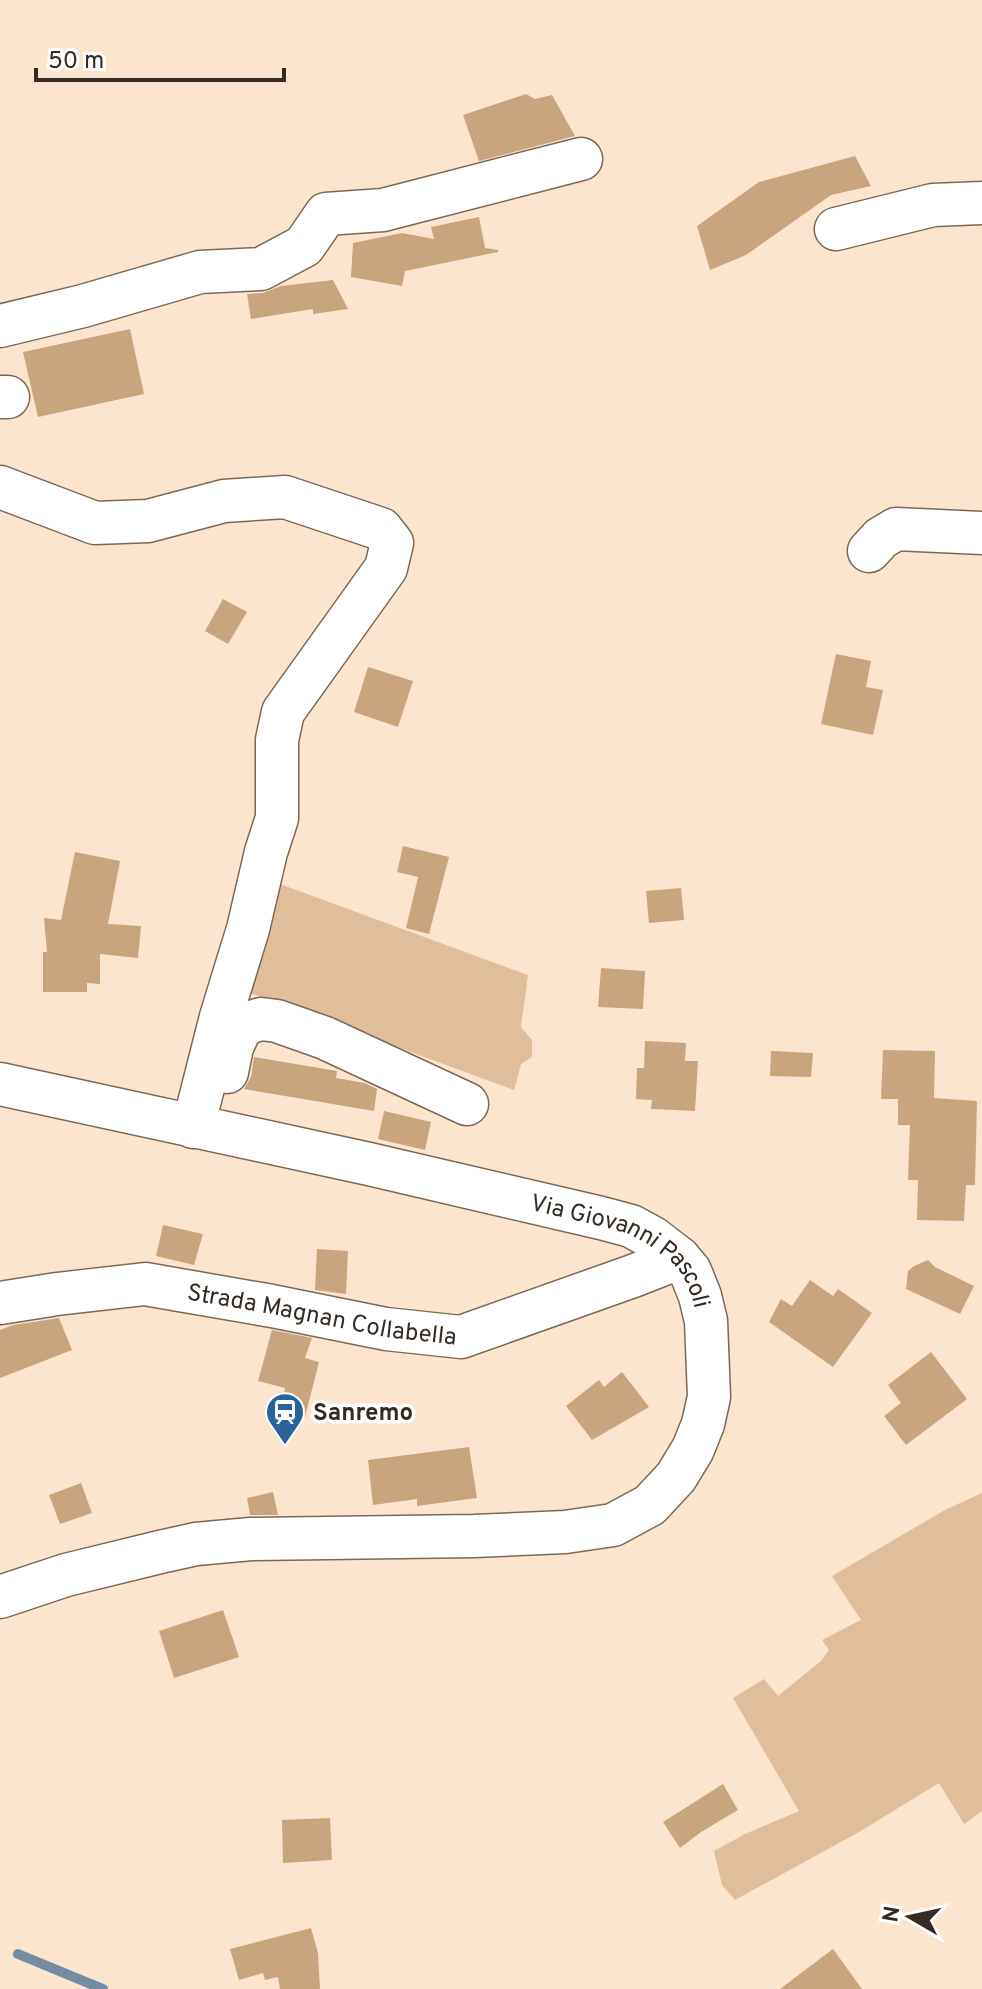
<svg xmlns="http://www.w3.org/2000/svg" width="982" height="1989" viewBox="0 0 982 1989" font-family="Overpass,sans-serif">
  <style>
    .green { fill: #e0be9b }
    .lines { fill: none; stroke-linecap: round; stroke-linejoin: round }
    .stream { stroke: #758ba4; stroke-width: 10 }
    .building { fill: #c9a57f }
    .minor-casing { stroke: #7b6955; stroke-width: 45 }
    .minor { stroke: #fff; stroke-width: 42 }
    .labels { text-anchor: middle; stroke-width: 7; stroke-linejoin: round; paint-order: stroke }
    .street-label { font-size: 24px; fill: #342c24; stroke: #fff }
    .poi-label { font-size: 24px; font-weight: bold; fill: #342c24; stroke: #fff; text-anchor: start }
  </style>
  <rect width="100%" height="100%" fill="#fbe5cf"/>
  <g class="green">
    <polygon points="280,884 528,975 521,1027 532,1040 532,1057 521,1064 514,1090 239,989"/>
    <polygon points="982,1493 982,1811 964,1824 939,1783 859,1832 735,1900 722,1885 714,1851 745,1834 799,1811 733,1698 764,1679 778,1696 821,1661 829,1650 822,1640 861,1620 832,1576 945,1510"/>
  </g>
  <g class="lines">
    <polyline class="stream" points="18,1954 103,1989"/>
  </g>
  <g class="building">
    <polygon points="526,94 535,99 552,95 575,136 479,161 463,115"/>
    <polygon points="855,156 871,186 831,195 746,255 710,270 697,226 759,182"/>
    <polygon points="479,217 485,248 498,250 498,252 405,271 402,286 351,277 353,243 402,233 434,239 431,227"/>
    <polygon points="333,280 348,309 313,314 313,309 251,319 247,294 263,293 281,286"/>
    <polygon points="130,329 144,394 38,417 23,352"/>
    <polygon points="223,599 247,612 228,644 205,631"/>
    <polygon points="836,654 871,661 866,687 883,690 873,735 821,724"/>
    <polygon points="368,667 413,681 398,727 354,712"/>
    <polygon points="403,846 449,857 429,934 406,928 418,877 397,872"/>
    <polygon points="75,852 120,861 108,924 141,926 138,958 100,954 100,984 87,983 87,992 43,992 43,952 47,952 44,918 61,920"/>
    <polygon points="681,888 684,920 649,923 646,891"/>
    <polygon points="601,968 645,971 643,1009 598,1007"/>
    <polygon points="645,1041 686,1043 685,1061 698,1061 695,1111 651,1109 652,1100 636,1099 637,1068 644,1068"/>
    <polygon points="883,1050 935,1051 934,1098 977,1101 975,1185 966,1185 964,1221 917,1220 918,1180 908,1180 910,1125 898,1125 898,1099 881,1099"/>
    <polygon points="771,1051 813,1053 811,1077 770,1076"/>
    <polygon points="254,1057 337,1071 336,1078 365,1083 377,1089 374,1111 244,1089 251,1077"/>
    <polygon points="384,1111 431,1122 425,1150 378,1139"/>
    <polygon points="163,1225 203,1234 194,1265 156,1256"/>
    <polygon points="317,1249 348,1251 346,1294 315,1290"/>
    <polygon points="928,1260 935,1267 974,1286 960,1314 906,1289 908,1271 914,1266"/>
    <polygon points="810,1280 833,1296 838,1289 872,1313 833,1367 769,1322 781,1299 792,1306"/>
    <polygon points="59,1318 72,1350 0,1378 0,1330 13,1325"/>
    <polygon points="272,1330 312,1338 305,1358 319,1362 305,1417 279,1412 285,1388 258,1381"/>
    <polygon points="931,1352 967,1399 906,1445 884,1416 901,1403 888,1385"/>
    <polygon points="622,1372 649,1407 592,1440 566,1406 599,1380 604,1387"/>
    <polygon points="469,1447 477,1498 417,1506 417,1499 373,1505 368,1460"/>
    <polygon points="81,1483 92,1513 60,1524 49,1495"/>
    <polygon points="273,1492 278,1515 250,1515 247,1498"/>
    <polygon points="223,1610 239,1657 174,1678 159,1631"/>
    <polygon points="723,1784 738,1810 701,1832 680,1848 663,1822"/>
    <polygon points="330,1818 332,1860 283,1863 282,1820"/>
    <polygon points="311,1928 318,1953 320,1989 280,1989 278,1977 265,1980 263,1973 239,1980 230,1949"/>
    <polygon points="833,1949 862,1989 780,1989"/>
  </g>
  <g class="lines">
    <defs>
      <g id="minor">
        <polyline points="836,229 933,205 982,203"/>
        <polyline points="0,326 83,306 200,272 261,269 304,246 326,214 383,210 581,159"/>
        <polyline points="0,397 8,397"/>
        <polyline points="0,487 95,523 148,521 224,501 285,497 381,529 392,543 386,568 283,712 277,740 277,818 266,852 248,929 221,1017 193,1127"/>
        <polyline points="869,551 881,538 896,529 982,533"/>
        <polyline points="227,1072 232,1047 241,1027 251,1022 261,1019 277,1021 325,1038 467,1104"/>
        <path id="s1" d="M0 1084 369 1164 601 1218 631 1226 653 1238 679 1258 690 1271 700 1296 706 1321 709 1397 703 1424 693 1449 676 1477 650 1505 613 1525 565 1532 474 1536 251 1539 196 1544 160 1552 66 1575 0 1597"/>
        <path id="s2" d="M0 1303 57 1294 145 1284 272 1306 386 1329 461 1337 633 1276 679 1258"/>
      </g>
    </defs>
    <use href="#minor" class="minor-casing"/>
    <use href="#minor" class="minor"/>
  </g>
  <defs>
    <symbol id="station-pin" viewBox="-11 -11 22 30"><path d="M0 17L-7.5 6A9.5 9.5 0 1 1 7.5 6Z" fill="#2a639b" stroke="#fff"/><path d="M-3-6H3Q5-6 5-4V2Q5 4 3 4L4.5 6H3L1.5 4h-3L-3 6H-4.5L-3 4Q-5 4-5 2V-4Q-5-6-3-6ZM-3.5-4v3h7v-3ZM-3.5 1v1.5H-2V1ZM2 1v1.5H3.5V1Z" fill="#fff"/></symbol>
  </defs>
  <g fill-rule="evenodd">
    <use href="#station-pin" x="263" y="1390" width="44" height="60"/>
  </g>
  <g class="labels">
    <g class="street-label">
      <text dy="8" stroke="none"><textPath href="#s1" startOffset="652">Via Giovanni Pascoli</textPath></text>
      <text dy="8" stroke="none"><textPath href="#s2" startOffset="326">Strada Magnan Collabella</textPath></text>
    </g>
    <g class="poi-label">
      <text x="313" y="1420">Sanremo</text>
    </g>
  </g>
  <g transform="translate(910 1917) rotate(279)" stroke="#ffffff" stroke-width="6" paint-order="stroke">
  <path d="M0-6L14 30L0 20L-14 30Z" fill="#342c24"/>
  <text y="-12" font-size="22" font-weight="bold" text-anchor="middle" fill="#342c24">N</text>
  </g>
  <path d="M36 68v12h248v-12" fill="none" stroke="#342c24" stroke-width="4"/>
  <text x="48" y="68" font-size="24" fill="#342c24" stroke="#ffffff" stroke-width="6" paint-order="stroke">50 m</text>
</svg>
